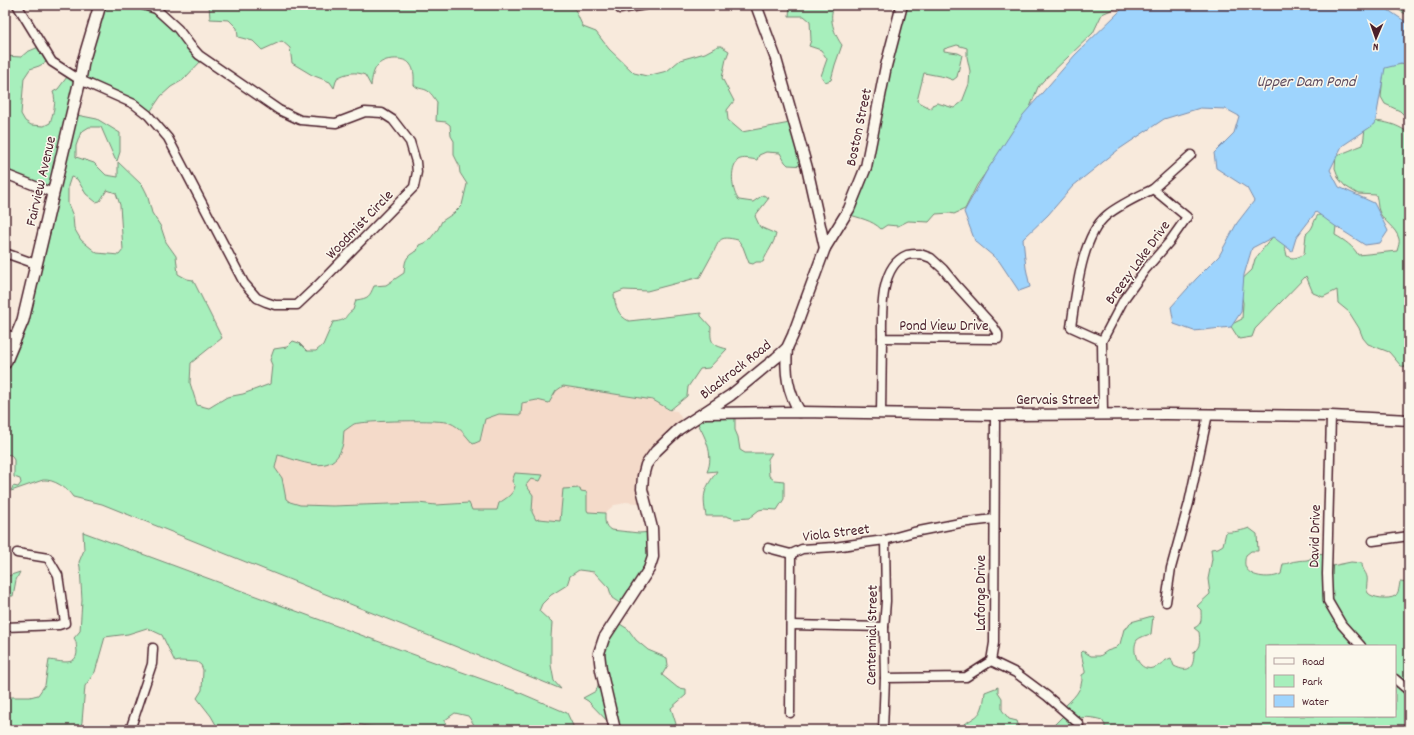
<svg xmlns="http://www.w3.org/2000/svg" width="1414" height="735" viewBox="0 0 1414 735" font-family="Dekko,sans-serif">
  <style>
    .built { fill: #f4dac9 }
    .green { fill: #a7efbc; stroke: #788774; fill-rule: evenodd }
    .water { fill: #9ed4fd; stroke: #7c8ca9 }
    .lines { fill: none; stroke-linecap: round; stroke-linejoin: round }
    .minor-casing { stroke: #4a1f2b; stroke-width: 11 }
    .tertiary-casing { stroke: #4a1f2b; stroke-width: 13 }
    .secondary-casing { stroke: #4a1f2b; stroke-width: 14 }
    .minor { stroke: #fbf7ec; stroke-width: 8 }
    .tertiary { stroke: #fbf7ec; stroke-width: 10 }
    .secondary { stroke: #fbf7ec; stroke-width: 11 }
    .labels { text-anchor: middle; stroke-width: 3; stroke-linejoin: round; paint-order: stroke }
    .street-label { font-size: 15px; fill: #4a1f2b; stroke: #fbf7ec }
    .water-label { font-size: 16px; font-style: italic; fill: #5f4c60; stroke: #fbf7ec }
  </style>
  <rect width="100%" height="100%" fill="#f8eadc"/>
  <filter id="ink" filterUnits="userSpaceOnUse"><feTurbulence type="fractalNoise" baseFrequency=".025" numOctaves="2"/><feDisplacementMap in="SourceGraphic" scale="8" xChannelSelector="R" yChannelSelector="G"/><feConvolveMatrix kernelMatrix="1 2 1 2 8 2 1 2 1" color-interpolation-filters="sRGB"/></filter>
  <g filter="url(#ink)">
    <polygon class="built" points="563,386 653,400 668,410 677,411 685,424 654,461 648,477 650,504 625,502 621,504 614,505 605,513 588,512 587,510 587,492 563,490 560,521 539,519 536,520 532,511 533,495 526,485 527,482 531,479 515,473 515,490 509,497 499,503 497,510 472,510 469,503 436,505 418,503 333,506 300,505 290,502 286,499 282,478 275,468 278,455 306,464 342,447 344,431 355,424 398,421 449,422 462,430 473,444 481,441 485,419 499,414 520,415 522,404 537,400 548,403 556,391"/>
    <g class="green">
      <path d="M100 5H139L155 11 203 59 183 80 171 87 161 96 148 115 91 87 78 85 72 114 97 119 120 133V152L117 161 115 159 101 127H89L81 132 76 146V157L94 163 106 175 118 177V162L143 186 147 194 152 213 161 227 166 242 176 256 178 274 187 279 193 280 222 338 191 363 190 383 197 405 209 408 227 397 243 394 270 384 272 365 270 360 274 349 287 347 293 341 299 343 307 351H316L323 345 333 322C350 320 342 317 353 310L356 300C369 298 369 297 374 286L386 285 404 273C405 261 405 256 417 251L419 245 424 243 430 239 438 229 442 221 454 213 462 205 467 184 460 173 459 165 454 155V141L451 136 450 125 446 122 436 121 437 102C434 98 431 92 426 90 421 88 418 89 414 85 414 78 415 70 410 64 407 60 403 60 399 59 378 58 373 67 371 86L365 75C355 71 346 73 337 78L334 88 330 82 312 75 292 63 290 48 282 41 262 50 253 41 238 37 237 28 229 20 210 19 209 5H573L583 27 596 32 609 49 634 73 647 76 667 71 680 60 705 53 718 46H721L729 51 726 59 722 78 734 101 727 110 728 120 742 132 795 122 806 166 788 165 785 162 780 153 766 152 759 155 757 160C751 159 743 157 738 160 729 168 732 193 739 200L753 202 763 195 769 198 755 216 760 227 776 234C774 244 767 252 763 262H756L753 264 749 263 743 247 738 240C718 235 720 240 712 255 708 262 704 270 700 277L647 291 624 290 614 294C615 306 618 316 629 321L701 313V316L711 327C710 343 712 345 727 349L709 368 700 369 688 387 687 396 670 410 653 400 563 386 556 391 549 403 537 400 522 403 521 415 499 414 485 419 480 441 473 444C466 436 460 427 450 423 443 419 362 421 354 424 351 426 347 429 344 431 343 436 344 442 342 447 332 478 299 460 278 455L275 468 282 478 286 499 290 502 300 505 333 506 418 503 436 505 469 503 472 510H497L499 503C505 499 514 494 515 486L512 481 515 473 543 475 540 481 531 479 526 485 533 495 532 512 536 520 539 519 560 521 563 489 580 488 581 491 587 492V510L588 512 605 513C605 520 604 526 611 530L639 533 653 532V557L624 606 612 598 609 588 594 572 579 570 570 576 567 585 551 595 542 604 539 611 552 623 551 637V665L554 681 561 689 102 504 73 497C67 488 54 479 43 480L11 491 13 486 18 487 21 483 20 479 14 477V460L11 455 5 454V362L18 332 52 195 5 175V56L21 57 27 52 41 46 50 60 39 66 30 69 24 78 21 114 25 121 31 125 44 126 50 123C53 113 57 102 53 92L58 89 67 77 75 83ZM71 177 77 179 86 194 96 202 100 201 107 190 116 193 120 205 123 250 119 255 97 253 81 240 74 228 73 216 68 204V186Z"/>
      <path d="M790 5H835C827 16 835 36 842 45L835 65 831 80 825 82 821 76 827 59 821 50 809 46 811 40 810 21 804 16H789Z"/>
      <path d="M902 5H1123L1102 14 1093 33 1043 81 1038 87 1029 110 1022 122 977 185 965 209 954 214 950 213 936 214 929 222 908 221 898 226 887 225 881 229C872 220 859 218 847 214L866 168ZM957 45 967 48V57L970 71 969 84 962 102 954 108 937 103 932 105V109L917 101 924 73 945 77 953 80 957 77 962 55 958 53 944 51V49Z"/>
      <polygon points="1390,5 1409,5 1409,16"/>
      <polygon points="1408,64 1409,66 1409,120 1400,111 1385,104 1381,97 1384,65"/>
      <path d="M1374 121C1386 122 1395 124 1406 131L1409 130V367L1401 366 1389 352 1368 344 1363 338 1359 328 1349 312 1338 303 1337 290 1323 297 1313 293 1306 276 1255 329 1252 337 1239 339 1230 325 1242 319 1243 303 1239 282 1252 270 1255 259 1274 235 1283 238 1287 256C1293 260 1299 257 1304 254L1306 234C1315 227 1312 223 1318 215L1329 216 1336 226 1335 235C1344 240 1354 247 1358 255L1397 251C1398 247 1400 242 1399 239 1396 227 1383 222 1379 211 1377 206 1378 201 1376 195L1358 194 1345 186 1339 179 1335 168 1336 155C1346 153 1354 148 1363 145L1365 128Z"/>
      <path d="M735 414V430L738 437 740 450 745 453H772L768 459 769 476 774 480 784 481V499L777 510 764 509 759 510 749 518 735 519 726 516H706C702 493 704 490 717 471L707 472C715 454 704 435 696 420L698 417Z"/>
      <path d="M1249 528 1257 534 1258 551H1251L1246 555C1245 559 1244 564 1246 568 1251 578 1272 579 1281 574L1283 564C1288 564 1292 561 1297 561 1305 559 1310 563 1314 553L1327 554V567L1351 562 1362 563C1362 570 1366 572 1367 577 1368 582 1365 588 1368 593 1372 598 1389 600 1395 596 1399 593 1399 587 1400 582L1409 583V730H1105V725L1102 720C1092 717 1083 716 1073 720L1072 730H1054V725L1065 714 1062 709C1073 698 1083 691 1082 675L1085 673V671L1081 653 1083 651 1091 656H1100L1107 651 1116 648 1120 644 1124 629 1128 627 1131 622 1152 616 1153 617 1151 634C1147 635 1140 637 1137 640 1132 648 1136 665 1146 668 1157 671 1161 661 1171 658L1174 666C1190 674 1194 667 1194 652 1201 646 1200 640 1199 632L1194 628C1203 624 1201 618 1201 610L1197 606 1210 594 1208 579 1212 559 1211 549 1218 548 1223 545 1226 532C1231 533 1245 530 1249 528ZM1267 646H1395V716H1267Z"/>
      <path d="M83 532 423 658 518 692 567 713 575 730H475L473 723 468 716 455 713 445 720 446 730C428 730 409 731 391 730 373 729 350 718 335 730H219L211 716 197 698 202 690 203 670 201 665 197 662 180 661 175 662 162 635 147 628 128 634 105 637 95 672 85 686 82 722 80 730H5L6 697H30L38 695 45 685 49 660C60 661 77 667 77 651 76 646 77 642 74 638L80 631 82 600 80 567 79 562 84 550Z"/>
      <polygon points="20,572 16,580 13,596 5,596 5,576 8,576"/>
      <polygon points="615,621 628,629 636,640 648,650 667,658 668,665 662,675 678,688 686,689 686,695 671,708 676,724 674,730 615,730 614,728 588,701 583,698 596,691 602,674 600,651"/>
      <path d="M998 687V692L1002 698V710L1009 719 1017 721 1020 730H958C975 713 982 722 985 692Z"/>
    </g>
    <polygon class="water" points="1125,5 1385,5 1388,10 1409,24 1409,66 1401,64 1385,68 1375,124 1342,146 1330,170 1339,187 1374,203 1388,231 1380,243 1365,245 1335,226 1316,212 1296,238 1292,251 1273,237 1252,248 1244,275 1241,312 1231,327 1194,331 1174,324 1171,307 1196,279 1219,256 1237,223 1254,201 1247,188 1216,168 1214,153 1234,133 1239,116 1226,109 1200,108 1164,119 1118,150 1073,186 1048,215 1023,239 1026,268 1030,287 1019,291 999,261 975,241 964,212 986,172 1023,115 1075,55 1121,10"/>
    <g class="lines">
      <defs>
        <g id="minor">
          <polyline points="17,5 52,62 80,80 134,104 148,115 168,138 244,283 257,298 266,302 275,305 297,305 317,286 414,187 417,172 416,162 410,142 393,120 382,113 365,112 336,123 300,120 279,110 199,55 190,45 178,29 156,9 143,5"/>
          <polyline points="620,9 646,5"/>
          <polyline points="5,174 53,193"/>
          <polyline points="1153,189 1191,155"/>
          <polyline points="5,253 36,264"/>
          <path d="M920 254 931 258 943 269 956 285 993 326 998 334V339L882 338C882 314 879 266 907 255 911 254 916 254 920 254Z"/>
          <polyline points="5,334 16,338"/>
          <path d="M1102 341 1071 327C1076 295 1081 236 1107 215 1121 204 1137 197 1153 189L1187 217 1170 241 1145 270 1124 299 1102 341 1103 414"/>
          <polyline points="881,413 882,338"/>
          <polyline points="1331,416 1327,574 1328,601 1342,625 1361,646"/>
          <polyline points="1373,541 1409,536"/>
          <polyline points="768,548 791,554"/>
          <polyline points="791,554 802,549 834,547 862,543 885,540 914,532 960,523 994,519"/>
          <polyline points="1166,602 1171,568 1189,503 1208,414"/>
          <polyline points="791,625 884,627"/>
          <polyline points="5,627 59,625 65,623 58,575 48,558 17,553"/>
          <polyline points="991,661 1016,673 1047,696 1079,724"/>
          <polyline points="885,678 966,677 991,661 994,643 995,415"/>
          <polyline points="1395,679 1409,691"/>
          <polyline points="790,713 791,554"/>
          <polyline points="130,730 152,664 153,648"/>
          <polyline points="883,730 885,678 884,627 886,601 885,540"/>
        </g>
        <g id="tertiary">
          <polyline points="825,248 849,209 866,167 886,66 902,5"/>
          <path d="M787 348C785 372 787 391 800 412"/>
          <polyline points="704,413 800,412 995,415 1166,414 1331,416 1409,420"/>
          <polyline points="615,730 601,670 599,653 604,638 649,569 653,557 652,528 642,489 643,476 646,465 656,451 679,429 731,395 776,358 787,348 793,335 825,248 807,168 798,136 776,59 756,5"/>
        </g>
        <polyline id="secondary" points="5,363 23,320 80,80 83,62 100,5"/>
      </defs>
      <use href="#minor" class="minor-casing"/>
      <use href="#tertiary" class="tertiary-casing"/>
      <use href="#secondary" class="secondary-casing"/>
      <use href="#minor" class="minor"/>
      <use href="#tertiary" class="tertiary"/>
      <use href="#secondary" class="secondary"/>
    </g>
  </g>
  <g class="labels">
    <g class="street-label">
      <text transform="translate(858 127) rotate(-78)" y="5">Boston Street</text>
      <text transform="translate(40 181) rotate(-77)" y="5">Fairview Avenue</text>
      <text transform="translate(359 224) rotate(-46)" y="5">Woodmist Circle</text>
      <text transform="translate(1137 262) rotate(-54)" y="5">Breezy Lake Drive</text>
      <text x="944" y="330">Pond View Drive</text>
      <text transform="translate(735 369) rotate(-38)" y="5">Blackrock Road</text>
      <text x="1057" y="404">Gervais Street</text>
      <text transform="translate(836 532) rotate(-7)" y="5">Viola Street</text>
      <text transform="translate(1314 536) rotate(-88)" y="5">David Drive</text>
      <text transform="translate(980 593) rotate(-90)" y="5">Laforge Drive</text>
      <text transform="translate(871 635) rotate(-89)" y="5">Centennial Street</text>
    </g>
    <g class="water-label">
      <text x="1306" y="86">Upper Dam Pond</text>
    </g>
  </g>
  <rect width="1414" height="735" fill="none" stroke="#fbf7ec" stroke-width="20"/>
  <rect x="10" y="10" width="1394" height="715" fill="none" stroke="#4a1f2b" stroke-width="1.5" filter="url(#ink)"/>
  <rect x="1266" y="645" width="130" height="72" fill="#fbf7ec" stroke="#b4a19f"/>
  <rect x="1274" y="658" width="20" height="6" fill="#fbf7ec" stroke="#b4a19f"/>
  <text x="1302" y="665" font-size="12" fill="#4a1f2b">Road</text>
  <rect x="1274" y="675" width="20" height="12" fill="#a7efbc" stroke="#b4a19f"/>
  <text x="1302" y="685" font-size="12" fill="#4a1f2b">Park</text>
  <rect x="1274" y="695" width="20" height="12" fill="#9ed4fd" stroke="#b4a19f"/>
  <text x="1302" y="705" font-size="12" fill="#4a1f2b">Water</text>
  <g transform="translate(1376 38) rotate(182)" stroke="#fbf7ec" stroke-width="3" paint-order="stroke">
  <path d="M0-3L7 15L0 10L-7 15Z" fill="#4a1f2b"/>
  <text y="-6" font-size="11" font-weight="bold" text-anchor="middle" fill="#4a1f2b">N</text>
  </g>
</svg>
